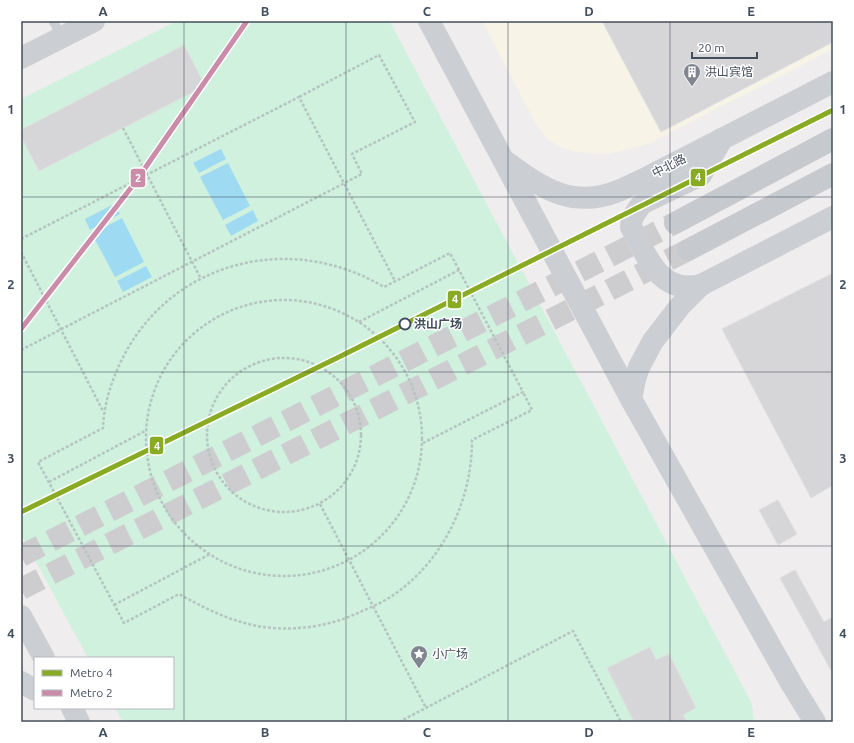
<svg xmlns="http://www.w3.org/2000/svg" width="854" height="743" viewBox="0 0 854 743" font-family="Ubuntu,'Noto Sans SC',sans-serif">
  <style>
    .commercial { fill: #f7f3e7 }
    .green { fill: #cff1de }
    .water { fill: #9edbf3 }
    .building { fill: #d6d5d7; stroke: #e0dfe0 }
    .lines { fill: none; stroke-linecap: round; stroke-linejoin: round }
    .primary-tunnel { stroke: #cdcdd0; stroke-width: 22; stroke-dasharray: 22 11; stroke-linecap: butt }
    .path { stroke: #b6c4c1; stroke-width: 2.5; stroke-dasharray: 3 2; stroke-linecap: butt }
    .service { stroke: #cbced2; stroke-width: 9 }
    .secondary { stroke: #cbced3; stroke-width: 22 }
    .primary { stroke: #c6c9ce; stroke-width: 22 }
    .metro-1-casing { stroke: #fff; stroke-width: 8 }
    .metro-2-casing { stroke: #fff; stroke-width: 8 }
    .metro-1 { stroke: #88ab23; stroke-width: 5 }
    .metro-2 { stroke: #ca8ca8; stroke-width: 5 }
    .grid { fill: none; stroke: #434e5c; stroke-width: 1; stroke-opacity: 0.55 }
    .stop-dot { fill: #fff; stroke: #434e5c; stroke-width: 2 }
    .labels { text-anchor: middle; stroke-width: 3; stroke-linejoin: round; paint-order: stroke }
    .poi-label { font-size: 12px; fill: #434e5c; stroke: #fff; text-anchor: start }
    .street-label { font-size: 12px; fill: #434e5c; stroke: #fff }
    .stop-label { font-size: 12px; font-weight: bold; fill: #434e5c; stroke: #fff; text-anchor: start }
    .line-badge { stroke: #fff; stroke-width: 1.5 }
    .badge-label { font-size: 11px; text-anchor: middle; font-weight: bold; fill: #fff }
    .neatline { fill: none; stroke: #434e5c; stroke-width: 1.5 }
    .grid-label { font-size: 13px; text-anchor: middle; font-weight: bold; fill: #434e5c }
  </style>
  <rect width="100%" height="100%" fill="#efeded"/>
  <polygon class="commercial" points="482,21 833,21 833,49 648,144 622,151 603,154 576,152 560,147 546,138 535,122"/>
  <polygon class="green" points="177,21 390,22 752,704 754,722 123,722 115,708 173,708 173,658 88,658 21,534 21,99"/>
  <g class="water">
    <polygon points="221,149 226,159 199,173 193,163"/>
    <polygon points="228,163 250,206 223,220 200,177"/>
    <polygon points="114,204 120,214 90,230 85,219"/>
    <polygon points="253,210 258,221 231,236 225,225"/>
    <polygon points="122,218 144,262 115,277 92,234"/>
    <polygon points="146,266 152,277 123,292 117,281"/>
  </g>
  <g class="building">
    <polygon points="602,21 833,21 833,42 661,132"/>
    <polygon points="184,45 205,86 39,171 21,136 21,130"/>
    <polygon points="833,273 833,485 811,498 722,329"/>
    <polygon points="778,500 797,534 778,545 759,510"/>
    <polygon points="795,570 824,622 833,617 833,674 780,578"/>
    <polygon points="650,647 656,660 669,654 696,708 683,715 687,722 634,722 607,668"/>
  </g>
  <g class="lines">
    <g class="primary-tunnel">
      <polyline points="21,556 675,223"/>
      <polyline points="21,589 688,250"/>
    </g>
    <g class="path">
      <polyline points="123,128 201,279"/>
      <polyline points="21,239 299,97 395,281"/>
      <polyline points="21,252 103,411"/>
      <path d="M459 270 450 253 384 287C295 234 182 257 128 348 114 373 104 400 103 428L38 462 124 623 179 594C204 608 228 620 257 626 292 632 329 627 360 612 372 607 385 601 395 594 444 559 472 500 472 440L532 410 523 392"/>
      <circle cx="284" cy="438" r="138"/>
      <polyline points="359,322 459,270 523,392 423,443"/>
      <polyline points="21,350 362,174 352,154 415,122 379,55 299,97"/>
      <circle cx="284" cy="435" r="77"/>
      <polyline points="49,482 145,431"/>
      <polyline points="320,504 426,708"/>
      <polyline points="114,605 210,554"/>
      <polyline points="399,722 573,631 621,722"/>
    </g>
    <polyline class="service" points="53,21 62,37"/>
    <g class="secondary">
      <polyline points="429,21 631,399 791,683 815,722"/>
      <polyline points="21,58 94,21"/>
      <path d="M508 163C542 189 574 209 618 191 628 187 637 182 646 178L833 82"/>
      <path d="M701 285C660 295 647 257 631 227L632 218 640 206 645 202 701 175 722 139"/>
      <polyline points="631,399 635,379 639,367 653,341 680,306 701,285 833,217"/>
      <polyline points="21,616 44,658"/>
      <polyline points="21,682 35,690"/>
      <polyline points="72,708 79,722"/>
    </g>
    <g class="primary">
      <polyline points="675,223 833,139"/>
      <polyline points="688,250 833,174"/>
    </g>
    <defs>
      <polyline id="metro-1" points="21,512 341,356 833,110"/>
      <polyline id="metro-2" points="21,329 134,184 247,21"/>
    </defs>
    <use href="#metro-1" class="metro-1-casing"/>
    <use href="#metro-2" class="metro-2-casing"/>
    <use href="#metro-1" class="metro-1"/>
    <use href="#metro-2" class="metro-2"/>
  </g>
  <path class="grid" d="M184 21V722M346 21V722M508 21V722M670 21V722M21 197H833M21 372H833M21 546H833"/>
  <defs>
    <symbol id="building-pin" viewBox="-11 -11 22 30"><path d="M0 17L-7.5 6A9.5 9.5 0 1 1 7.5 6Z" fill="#7f868f" stroke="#fff"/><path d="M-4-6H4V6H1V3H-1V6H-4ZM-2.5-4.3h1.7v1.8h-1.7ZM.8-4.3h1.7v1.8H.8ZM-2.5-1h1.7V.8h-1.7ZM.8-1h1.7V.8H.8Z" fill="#fff"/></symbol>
    <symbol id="sight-pin" viewBox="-11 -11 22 30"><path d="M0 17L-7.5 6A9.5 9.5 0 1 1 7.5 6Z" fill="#7f868f" stroke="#fff"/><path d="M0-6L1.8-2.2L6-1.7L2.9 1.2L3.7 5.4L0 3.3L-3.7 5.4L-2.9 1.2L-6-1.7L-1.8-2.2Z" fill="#fff"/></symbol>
  </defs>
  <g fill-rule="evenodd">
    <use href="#building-pin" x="682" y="62" width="20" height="27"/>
    <use href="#sight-pin" x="409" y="644" width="20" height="27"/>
  </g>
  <circle class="stop-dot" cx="405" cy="324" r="5.5"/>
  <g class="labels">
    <g class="poi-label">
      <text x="705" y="76">洪山宾馆</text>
      <text x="432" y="658">小广场</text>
    </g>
    <g class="street-label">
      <text transform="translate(669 166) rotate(-27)" y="4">中北路</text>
    </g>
    <g class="stop-label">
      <text x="414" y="328">洪山广场</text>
    </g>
  </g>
  <g class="line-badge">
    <rect x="690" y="168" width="16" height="19" rx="4" fill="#88ab23"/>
    <rect x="130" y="168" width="16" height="20" rx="4" fill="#ca8ca8"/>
    <rect x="447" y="290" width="15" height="19" rx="4" fill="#88ab23"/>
    <rect x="149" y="436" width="15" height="19" rx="4" fill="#88ab23"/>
  </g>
  <g class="badge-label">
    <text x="698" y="181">4</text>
    <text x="138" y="182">2</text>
    <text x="455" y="303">4</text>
    <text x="157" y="450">4</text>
  </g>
  <rect width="854" height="743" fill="none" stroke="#ffffff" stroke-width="44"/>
  <rect x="34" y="657" width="140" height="52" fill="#ffffff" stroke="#b4b8be"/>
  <rect x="42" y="670" width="20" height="6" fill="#88ab23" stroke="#b4b8be"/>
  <text x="70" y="677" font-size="12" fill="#434e5c">Metro 4</text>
  <rect x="42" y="690" width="20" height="6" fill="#ca8ca8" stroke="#b4b8be"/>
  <text x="70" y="697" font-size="12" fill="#434e5c">Metro 2</text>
  <path d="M692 52v6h65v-6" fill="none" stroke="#434e5c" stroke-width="2"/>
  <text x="698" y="52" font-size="12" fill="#434e5c" stroke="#ffffff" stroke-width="3" paint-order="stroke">20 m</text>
  <rect x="22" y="22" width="810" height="699" class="neatline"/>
  <g class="grid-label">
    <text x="103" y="16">A</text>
    <text x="265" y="16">B</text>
    <text x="427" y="16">C</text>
    <text x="589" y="16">D</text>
    <text x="751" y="16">E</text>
    <text x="11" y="114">1</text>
    <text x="843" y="114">1</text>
    <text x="11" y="289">2</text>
    <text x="843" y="289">2</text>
    <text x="11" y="463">3</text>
    <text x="843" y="463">3</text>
    <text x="11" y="638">4</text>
    <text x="843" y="638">4</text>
    <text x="103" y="737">A</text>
    <text x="265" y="737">B</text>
    <text x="427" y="737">C</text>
    <text x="589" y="737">D</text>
    <text x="751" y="737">E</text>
  </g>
</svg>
